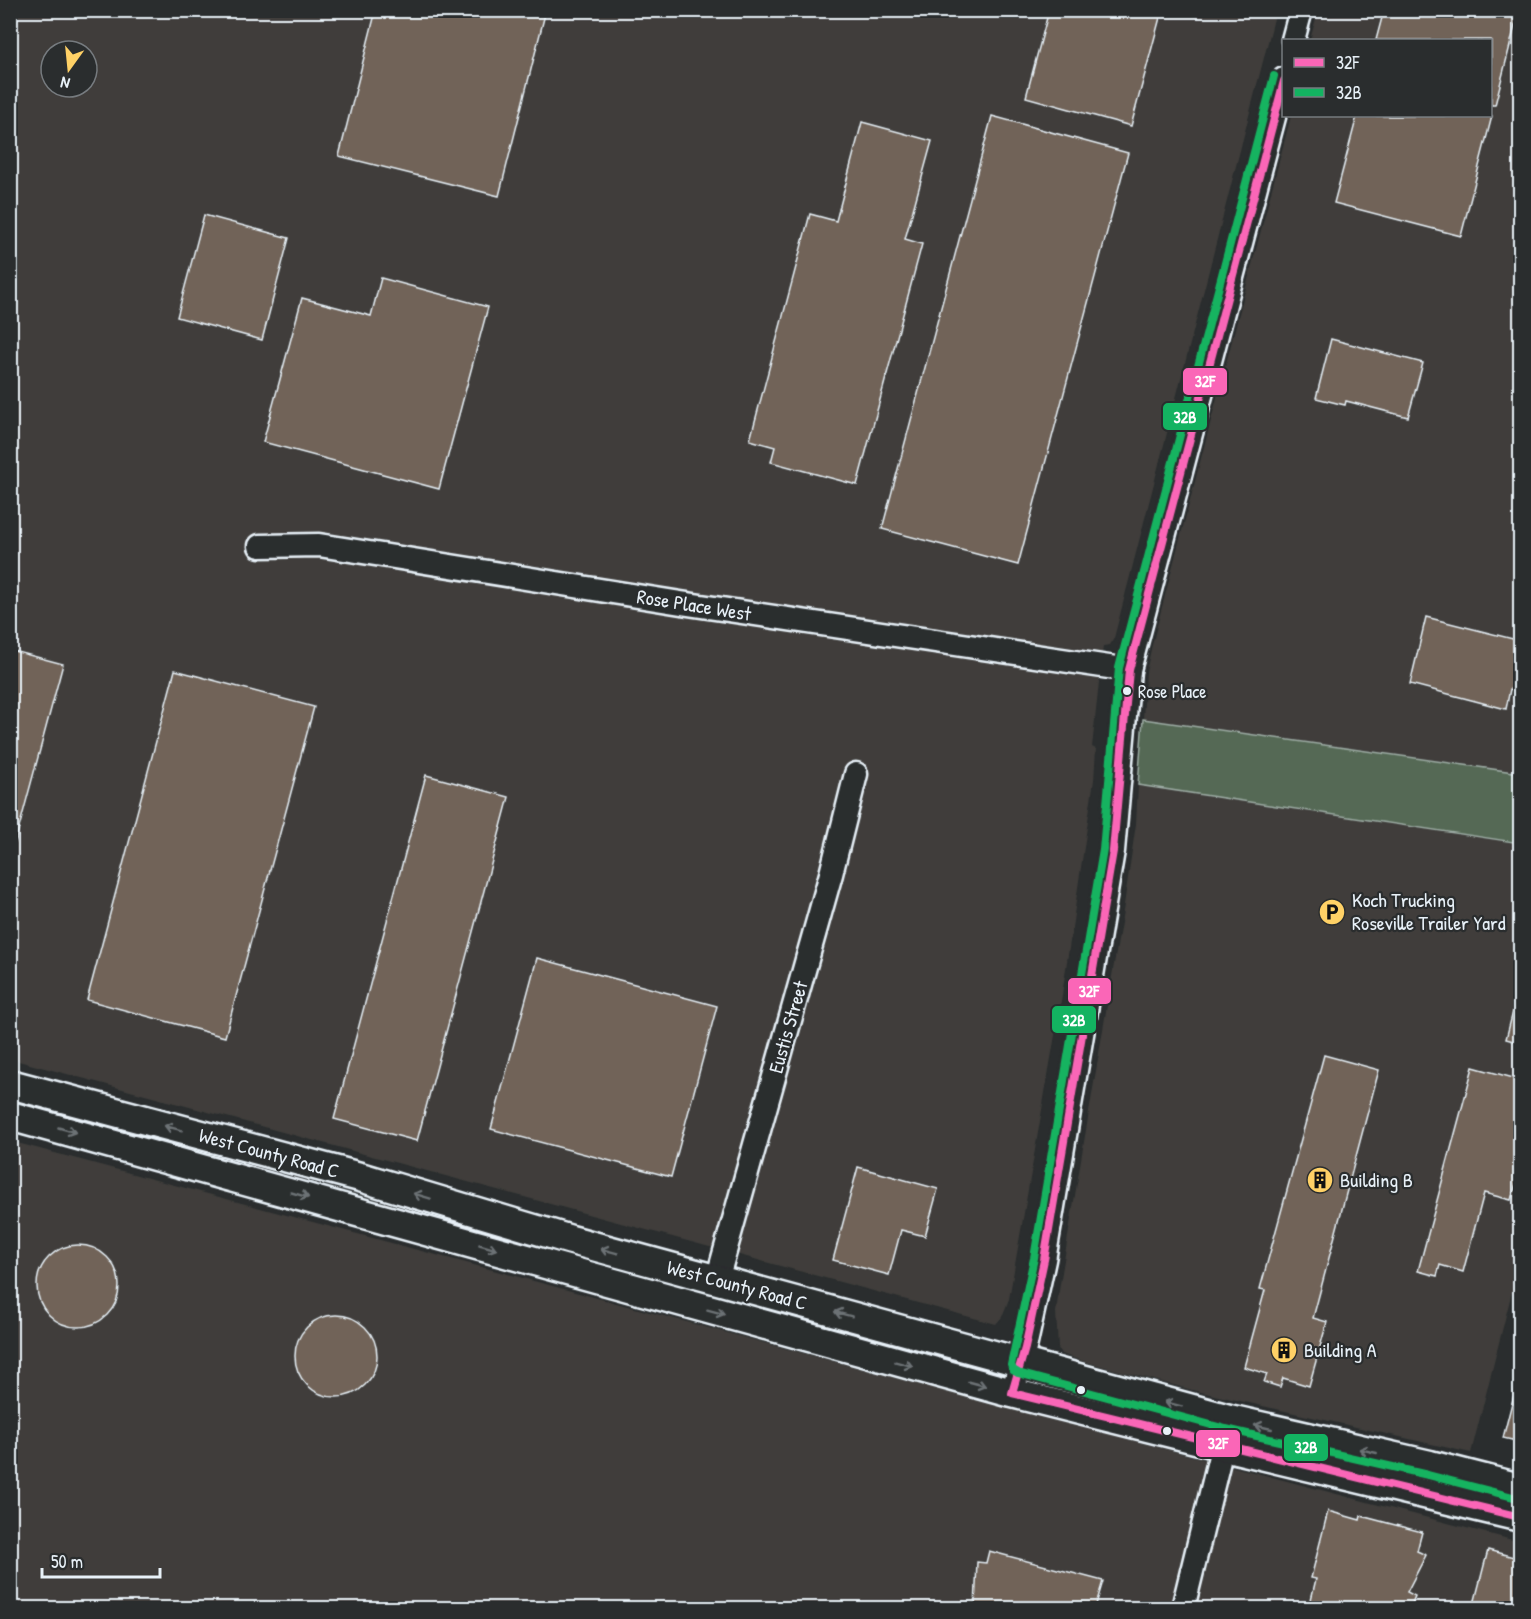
<svg xmlns="http://www.w3.org/2000/svg" width="1531" height="1619" viewBox="0 0 1531 1619" font-family="'Patrick Hand',sans-serif">
  <style>
    .built { fill: #3f3e3b; fill-rule: evenodd }
    .green { fill: #556954; stroke: #9eada6; stroke-width: 1.5 }
    .building { fill: #716458; stroke: #e8f1f8; stroke-width: 1.5 }
    .lines { fill: none; stroke-linecap: round; stroke-linejoin: round }
    .minor-casing { stroke: #e8f1f8; stroke-width: 27 }
    .major-casing { stroke: #e8f1f8; stroke-width: 33 }
    .minor { stroke: #2a2d2e; stroke-width: 22 }
    .major { stroke: #2a2d2e; stroke-width: 28 }
    .bus-1-casing { stroke: #2a2d2e; stroke-width: 12 }
    .bus-2-casing { stroke: #2a2d2e; stroke-width: 12 }
    .bus-1 { stroke: #fa66b7; stroke-width: 8 }
    .bus-2 { stroke: #13b361; stroke-width: 8 }
    .oneway { stroke: #6c7275 }
    .bus-dot { fill: #e8f1f8; stroke: #2a2d2e; stroke-width: 2 }
    .labels { text-anchor: middle; stroke-width: 4.5; stroke-linejoin: round; paint-order: stroke }
    .bus-label { font-size: 18px; fill: #e8f1f8; stroke: #2a2d2e; text-anchor: start }
    .street-label { font-size: 20px; fill: #e8f1f8; stroke: #2a2d2e }
    .poi-label { font-size: 20px; fill: #e8f1f8; stroke: #2a2d2e; text-anchor: start }
    .line-badge { stroke: #2a2d2e; stroke-width: 2 }
    .badge-label { font-size: 16px; text-anchor: middle; font-weight: bold; fill: #fff }
  </style>
  <rect width="100%" height="100%" fill="#2a2d2e"/>
  <filter id="ink" filterUnits="userSpaceOnUse"><feTurbulence type="fractalNoise" baseFrequency=".0167" numOctaves="2"/><feDisplacementMap in="SourceGraphic" scale="12" xChannelSelector="R" yChannelSelector="G"/><feConvolveMatrix kernelMatrix="1 2 1 2 8 2 1 2 1" color-interpolation-filters="sRGB"/></filter>
  <g filter="url(#ink)">
    <g class="built">
      <path d="M10 11H1276L1114 638 1110 645 1103 646 1092 747 1096 749 1094 780 1062 995 1009 1299 1002 1317 996 1324 11 1059ZM51 51H87V87H51Z"/>
      <polygon points="1318,11 1520,11 1520,773 1143,719 1146,672 1152,645 1291,116 1490,116 1490,40 1310,40"/>
      <polygon points="1138,785 1520,843 1520,1260 1471,1453 1192,1390 1082,1361 1061,1354 1058,1348 1056,1312 1060,1284 1124,905 1136,824"/>
      <polygon points="10,1141 1001,1406 1520,1542 1520,1608 11,1608"/>
    </g>
    <polygon class="green" points="1143,719 1520,773 1520,843 1138,785"/>
    <g class="building">
      <polygon points="376,10 546,10 499,196 339,156"/>
      <polygon points="1049,10 1162,10 1131,126 1026,97"/>
      <polygon points="1384,10 1519,10 1495,105 1491,105 1491,40 1376,40"/>
      <polygon points="992,116 1128,153 1018,565 882,529"/>
      <polygon points="1357,116 1492,116 1461,236 1334,203"/>
      <polygon points="862,122 932,141 905,239 922,244 857,485 771,462 775,447 750,440 810,214 836,221"/>
      <polygon points="204,215 289,238 262,340 177,317"/>
      <polygon points="381,278 488,307 439,489 263,442 302,298 371,316"/>
      <polygon points="1331,339 1423,363 1408,417 1346,401 1345,405 1316,398"/>
      <polygon points="1426,617 1521,641 1521,691 1510,689 1506,709 1410,684"/>
      <polygon points="10,650 63,664 15,843 10,842"/>
      <polygon points="175,670 314,707 225,1037 87,1000"/>
      <polygon points="426,775 509,797 417,1141 334,1119"/>
      <polygon points="537,958 717,1006 671,1177 491,1129"/>
      <polygon points="1516,1000 1521,1001 1521,1043 1506,1039"/>
      <polygon points="1324,1055 1379,1070 1313,1318 1327,1322 1309,1386 1283,1378 1280,1387 1264,1382 1267,1374 1244,1367 1265,1290 1260,1289"/>
      <polygon points="1473,1067 1521,1080 1521,1167 1511,1200 1484,1193 1463,1272 1440,1265 1437,1276 1418,1271"/>
      <polygon points="858,1167 938,1189 925,1236 901,1230 889,1275 833,1260"/>
      <circle cx="78" cy="1286" r="41"/>
      <circle cx="336" cy="1356" r="41"/>
      <polygon points="1516,1387 1521,1387 1521,1442 1503,1438"/>
      <polygon points="1328,1511 1360,1520 1361,1516 1422,1532 1417,1551 1426,1555 1407,1592 1415,1596 1410,1608 1309,1608 1316,1579 1311,1578"/>
      <polygon points="1488,1550 1521,1559 1521,1608 1473,1608"/>
      <polygon points="989,1551 1103,1581 1095,1608 975,1608 977,1562 986,1563"/>
    </g>
    <g class="lines">
      <defs>
        <g id="minor">
          <polyline points="1293,40 1301,10"/>
          <polyline points="260,546 319,545 681,603 1129,670"/>
          <polyline points="717,1280 831,874 856,774"/>
          <polyline points="1012,1393 1025,1348 1044,1260 1113,851 1129,670 1284,79"/>
          <polyline points="1183,1608 1226,1432"/>
        </g>
        <g id="major">
          <polyline points="10,1084 360,1177 571,1240 1229,1419 1430,1465 1520,1488"/>
          <polyline points="10,1116 1012,1393 1223,1446 1520,1517"/>
        </g>
      </defs>
      <use href="#minor" class="minor-casing"/>
      <use href="#major" class="major-casing"/>
      <use href="#minor" class="minor"/>
      <use href="#major" class="major"/>
      <defs>
        <polyline id="bus-1" points="1284,81 1129,670 1113,851 1044,1260 1025,1348 1012,1393 1520,1517"/>
        <polyline id="bus-2" points="1274,76 1119,668 1103,850 1034,1258 1011,1365 1013,1370 1018,1373 1226,1429 1428,1475 1517,1498"/>
      </defs>
      <use href="#bus-1" class="bus-1-casing"/>
      <use href="#bus-2" class="bus-2-casing"/>
      <use href="#bus-1" class="bus-1"/>
      <use href="#bus-2" class="bus-2"/>
    </g>
    <defs><path id="oneway-shaft" d="M-6 0H5M1.5-3L5.5 0L1.5 3" fill="none" stroke-width="1.6" stroke-linecap="round" stroke-linejoin="round" transform="scale(1.5)"/></defs>
    <g class="oneway">
      <use href="#oneway-shaft" transform="translate(173 1128) rotate(-165)"/>
      <use href="#oneway-shaft" transform="translate(67 1130) rotate(16)"/>
      <use href="#oneway-shaft" transform="translate(300 1195) rotate(16)"/>
      <use href="#oneway-shaft" transform="translate(422 1196) rotate(-163)"/>
      <use href="#oneway-shaft" transform="translate(488 1247) rotate(16)"/>
      <use href="#oneway-shaft" transform="translate(609 1251) rotate(-165)"/>
      <use href="#oneway-shaft" transform="translate(716 1312) rotate(15)"/>
      <use href="#oneway-shaft" transform="translate(843 1314) rotate(-165)"/>
      <use href="#oneway-shaft" transform="translate(904 1364) rotate(15)"/>
      <use href="#oneway-shaft" transform="translate(977 1384) rotate(15)"/>
      <use href="#oneway-shaft" transform="translate(1173 1404) rotate(-165)"/>
      <use href="#oneway-shaft" transform="translate(1263 1427) rotate(-167)"/>
      <use href="#oneway-shaft" transform="translate(1368 1451) rotate(-167)"/>
    </g>
  </g>
  <defs>
    <symbol id="parking-disc" viewBox="-11 -11 22 22"><circle r="9.5" fill="#ffd166" stroke="#2a2d2e"/><path d="M-3.5-5.5H1a3.5 3.5 0 0 1 0 7H-1V5.5H-3.5ZM-1-3.4V-.6H.8a1.4 1.4 0 0 0 0-2.8Z" fill="#111"/></symbol>
    <symbol id="building-disc" viewBox="-11 -11 22 22"><circle r="9.5" fill="#ffd166" stroke="#2a2d2e"/><path d="M-4-6H4V6H1V3H-1V6H-4ZM-2.5-4.3h1.7v1.8h-1.7ZM.8-4.3h1.7v1.8H.8ZM-2.5-1h1.7V.8h-1.7ZM.8-1h1.7V.8H.8Z" fill="#111"/></symbol>
  </defs>
  <g fill-rule="evenodd">
    <use href="#parking-disc" x="1317" y="897" width="30" height="30"/>
    <use href="#building-disc" x="1305" y="1165" width="30" height="30"/>
    <use href="#building-disc" x="1269" y="1335" width="30" height="30"/>
  </g>
  <g class="bus-dot">
    <circle cx="1127" cy="691" r="5"/>
    <circle cx="1081" cy="1390" r="5"/>
    <circle cx="1167" cy="1431" r="5"/>
  </g>
  <g class="labels">
    <g class="bus-label">
      <text x="1138" y="698">Rose Place</text>
    </g>
    <g class="street-label">
      <text transform="translate(694 605) rotate(9)" y="7">Rose Place West</text>
      <text transform="translate(788 1027) rotate(-74)" y="7">Eustis Street</text>
      <text transform="translate(269 1153) rotate(15)" y="7">West County Road C</text>
      <text transform="translate(737 1285) rotate(15)" y="7">West County Road C</text>
    </g>
    <g class="poi-label">
      <text x="1352" y="907">Koch Trucking<tspan x="1352" dy="23">Roseville Trailer Yard</tspan></text>
      <text x="1340" y="1187">Building B</text>
      <text x="1304" y="1357">Building A</text>
    </g>
  </g>
  <g class="line-badge">
    <rect x="1182" y="367" width="46" height="29" rx="6" fill="#fa66b7"/>
    <rect x="1162" y="402" width="46" height="29" rx="6" fill="#13b361"/>
    <rect x="1067" y="977" width="45" height="28" rx="6" fill="#fa66b7"/>
    <rect x="1051" y="1005" width="46" height="29" rx="6" fill="#13b361"/>
    <rect x="1195" y="1429" width="46" height="29" rx="6" fill="#fa66b7"/>
    <rect x="1283" y="1433" width="46" height="29" rx="6" fill="#13b361"/>
  </g>
  <g class="badge-label">
    <text x="1205" y="387">32F</text>
    <text x="1185" y="423">32B</text>
    <text x="1089" y="997">32F</text>
    <text x="1074" y="1026">32B</text>
    <text x="1218" y="1449">32F</text>
    <text x="1306" y="1453">32B</text>
  </g>
  <rect width="1531" height="1619" fill="none" stroke="#2a2d2e" stroke-width="36"/>
  <rect x="18" y="18" width="1495" height="1583" fill="none" stroke="#e8f1f8" stroke-width="2" filter="url(#ink)"/>
  <rect x="1282" y="39" width="210" height="78" fill="#2a2d2e" stroke="#767b7f" stroke-width="1.5"/>
  <rect x="1294" y="58" width="30" height="9" fill="#fa66b7" stroke="#767b7f" stroke-width="1.5"/>
  <text x="1336" y="69" font-size="18" fill="#e8f1f8">32F</text>
  <rect x="1294" y="88" width="30" height="9" fill="#13b361" stroke="#767b7f" stroke-width="1.5"/>
  <text x="1336" y="99" font-size="18" fill="#e8f1f8">32B</text>
  <g transform="translate(69 69) rotate(195)"><circle r="28" fill="#2a2d2e" stroke="#767b7f" stroke-width="1.5"/>
  <path d="M0-4.5L10 22L0 15L-10 22Z" fill="#ffd166"/>
  <text y="-9" font-size="16" font-weight="bold" text-anchor="middle" fill="#e8f1f8">N</text>
  </g>
  <path d="M42 1568v9h118v-9" fill="none" stroke="#e8f1f8" stroke-width="3"/>
  <text x="51" y="1568" font-size="18" fill="#e8f1f8" stroke="#2a2d2e" stroke-width="4.5" paint-order="stroke">50 m</text>
</svg>
